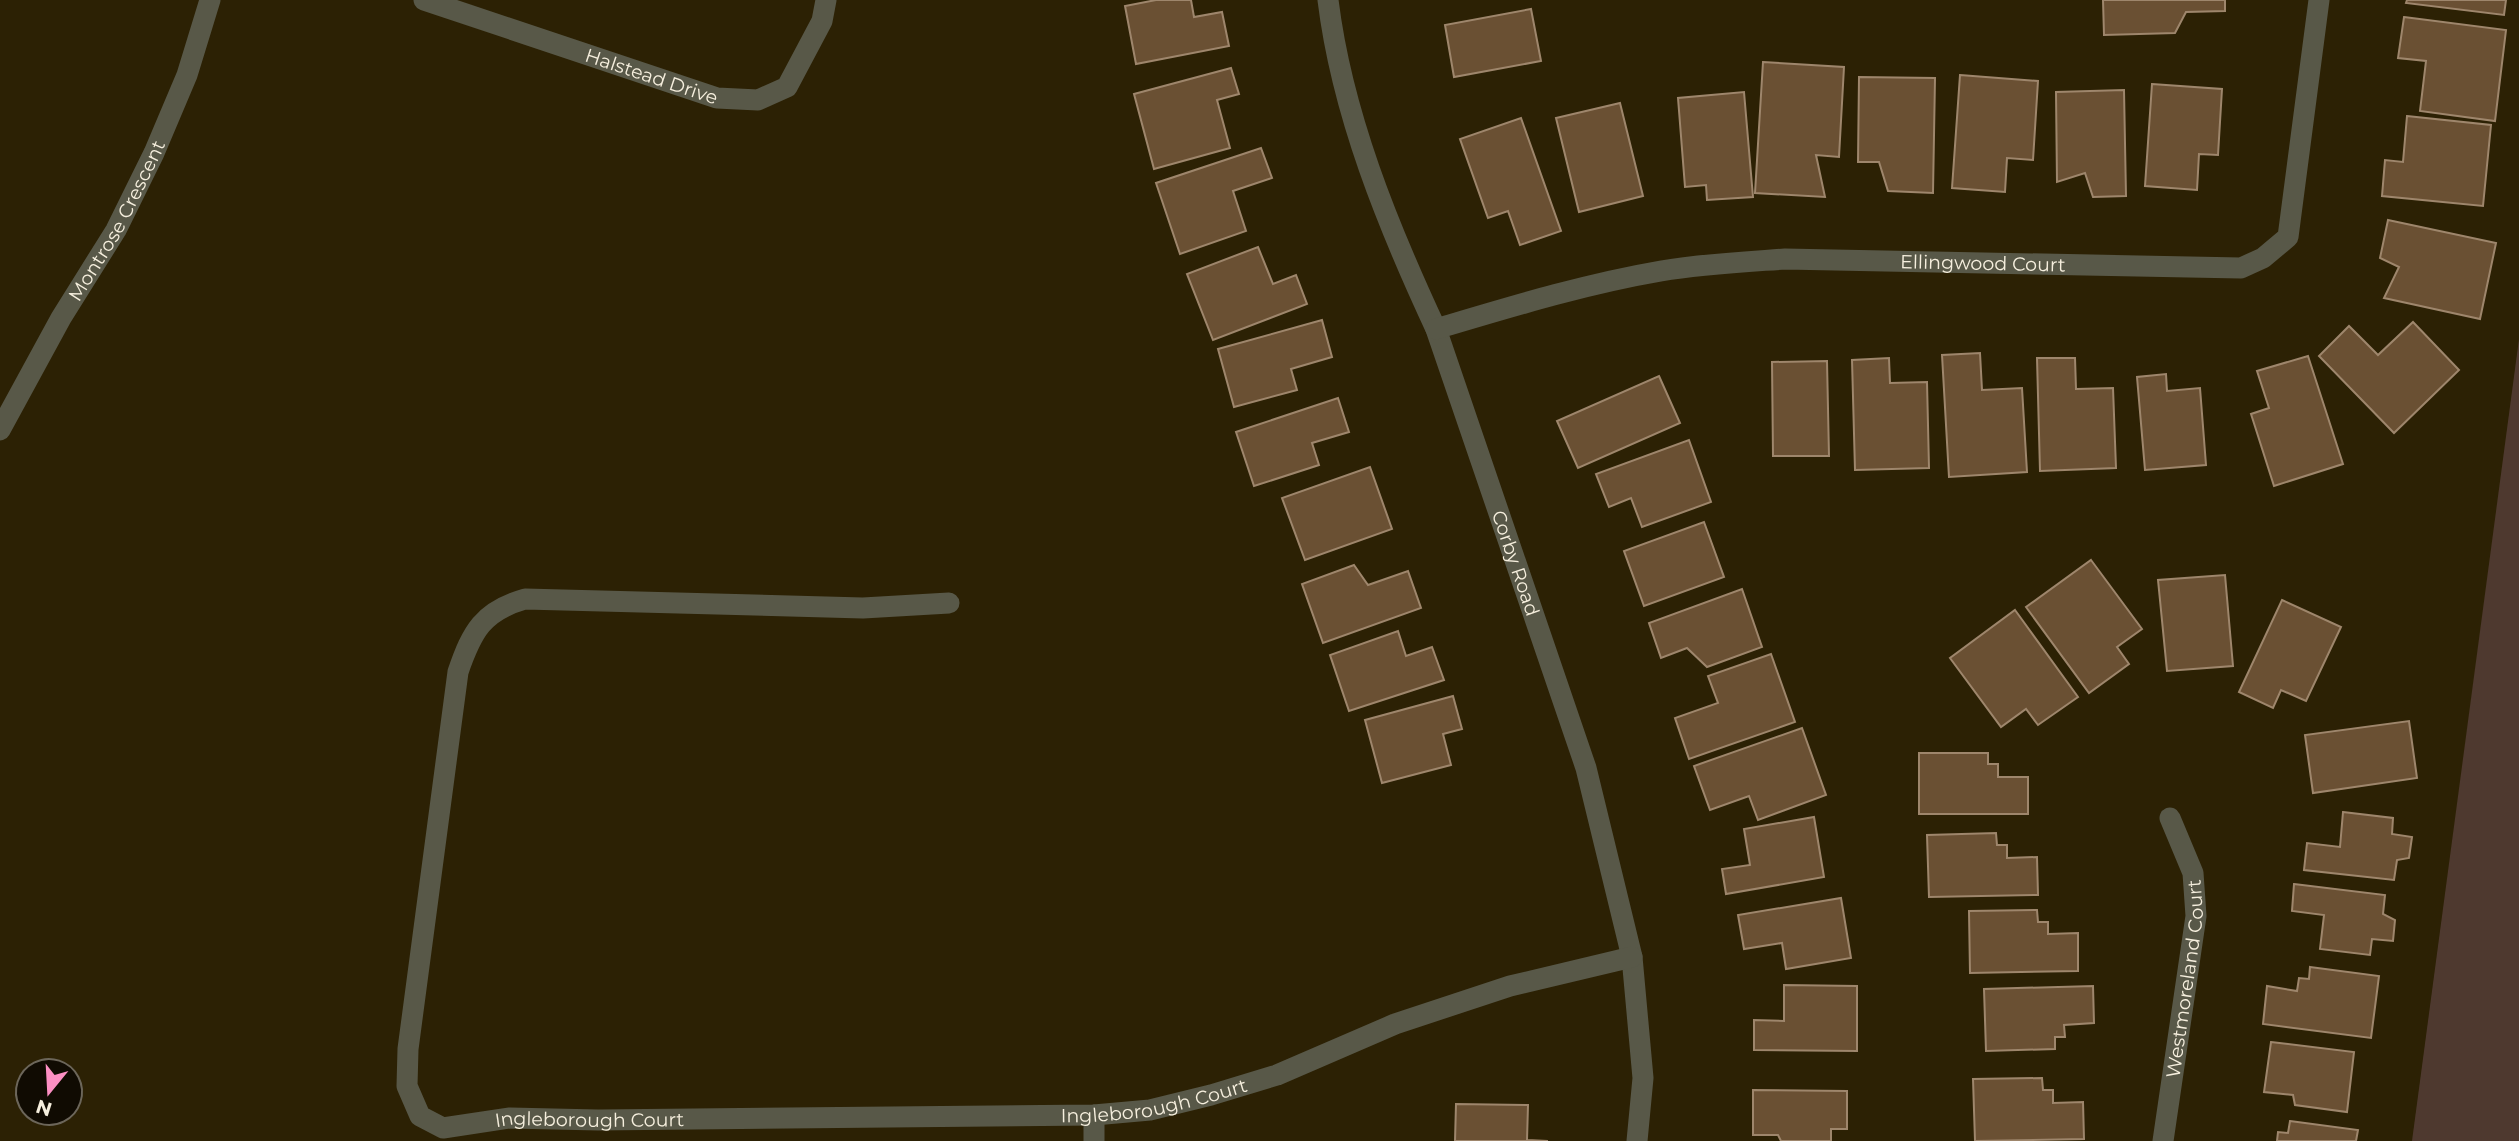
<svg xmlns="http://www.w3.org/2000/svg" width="2519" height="1141" viewBox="0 0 2519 1141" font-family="Montserrat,sans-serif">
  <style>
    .green { fill: #4e392f }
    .building { fill: #6a5033; stroke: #9e866c; stroke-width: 2 }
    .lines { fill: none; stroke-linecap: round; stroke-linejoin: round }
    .minor { stroke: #585848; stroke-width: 21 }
    .labels { text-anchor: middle; stroke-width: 7; stroke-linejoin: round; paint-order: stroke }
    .street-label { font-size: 19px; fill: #f6efde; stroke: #100b02 }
  </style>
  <rect width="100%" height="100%" fill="#2c2104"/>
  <polygon class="green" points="2519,339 2519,1141 2412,1141"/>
  <g class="building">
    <polygon points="1156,0 1191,0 1194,17 1222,12 1229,46 1136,64 1125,6"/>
    <polygon points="2103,0 2225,0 2225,11 2186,12 2175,33 2104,35"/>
    <polygon points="2407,0 2506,0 2504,15 2406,3"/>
    <polygon points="1531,9 1541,61 1454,77 1445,25"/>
    <polygon points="2404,17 2506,30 2495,121 2420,111 2426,61 2398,58"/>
    <polygon points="1763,62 1844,67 1839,157 1816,155 1825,197 1755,193"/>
    <polygon points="1231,68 1239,94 1217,100 1230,148 1154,169 1134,94"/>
    <polygon points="1960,75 2038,81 2033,160 2007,158 2005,192 1952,188"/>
    <polygon points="1859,77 1935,78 1933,193 1888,191 1879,162 1858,162"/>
    <polygon points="2152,84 2222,89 2218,155 2199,154 2197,190 2145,186"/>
    <polygon points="2124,90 2126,196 2093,197 2085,173 2057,182 2056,92"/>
    <polygon points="1744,92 1753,197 1707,200 1706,185 1685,187 1678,98"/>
    <polygon points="1620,103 1643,196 1579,212 1556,118"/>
    <polygon points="2407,116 2491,125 2483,206 2382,196 2385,160 2403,162"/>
    <polygon points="1521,118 1561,231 1520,245 1508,211 1488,218 1460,139"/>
    <polygon points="1261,148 1272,178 1233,191 1246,231 1180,254 1156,183"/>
    <polygon points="2388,220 2496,243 2480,319 2384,298 2399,267 2380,258"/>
    <polygon points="1258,247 1273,284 1296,275 1307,304 1213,340 1187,274"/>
    <polygon points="1322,320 1332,357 1291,369 1297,390 1234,407 1218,349"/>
    <polygon points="2413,322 2459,370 2394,433 2319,356 2349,326 2378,355"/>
    <polygon points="1980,353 1982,390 2022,388 2027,472 1949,477 1942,355"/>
    <polygon points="2308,356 2343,464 2274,486 2251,414 2269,408 2257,371"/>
    <polygon points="1889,358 1890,383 1927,382 1929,468 1855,470 1852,360"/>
    <polygon points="2037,358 2075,358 2076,389 2113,388 2116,468 2040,471"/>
    <polygon points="1827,361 1829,456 1773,456 1772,362"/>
    <polygon points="2166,374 2167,391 2200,388 2206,465 2145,470 2137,377"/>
    <polygon points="1659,376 1680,423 1578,468 1557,421"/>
    <polygon points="1338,398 1349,432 1312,443 1319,465 1254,486 1236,432"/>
    <polygon points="1689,440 1711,502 1642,527 1631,498 1609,507 1596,474"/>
    <polygon points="1370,467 1392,529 1305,560 1282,498"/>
    <polygon points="1704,522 1724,577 1644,606 1624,551"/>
    <polygon points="2091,560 2142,629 2117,647 2129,664 2089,693 2026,607"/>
    <polygon points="1354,565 1368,585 1408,571 1421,608 1323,643 1302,584"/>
    <polygon points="2225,575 2233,666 2167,671 2158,580"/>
    <polygon points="1742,589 1762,647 1707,667 1687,648 1661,658 1649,623"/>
    <polygon points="2282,600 2341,627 2306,701 2281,690 2273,708 2239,692"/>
    <polygon points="2015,610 2078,697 2038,725 2026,709 2001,727 1950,658"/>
    <polygon points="1398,631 1406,656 1432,647 1444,680 1349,711 1330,655"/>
    <polygon points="1771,654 1795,722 1689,759 1675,718 1718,703 1708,676"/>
    <polygon points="1453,696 1462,729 1443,734 1451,765 1382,783 1365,720"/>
    <polygon points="2409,721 2417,778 2313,793 2305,735"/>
    <polygon points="1802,728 1826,795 1758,820 1749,796 1710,810 1694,766"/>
    <polygon points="1919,753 1988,753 1988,764 1998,764 1998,777 2028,777 2028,814 1919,814"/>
    <polygon points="2343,812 2393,818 2392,834 2412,837 2409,858 2397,860 2394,880 2304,870 2307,843 2340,847"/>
    <polygon points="1814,817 1824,877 1726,894 1722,869 1750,865 1744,829"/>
    <polygon points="1996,833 1997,845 2007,845 2007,858 2037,857 2038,895 1929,897 1927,835"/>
    <polygon points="2294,884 2385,895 2383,914 2395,920 2393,941 2372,939 2370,955 2320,949 2324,915 2292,911"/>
    <polygon points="1841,898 1851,958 1786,969 1782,943 1744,949 1738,915"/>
    <polygon points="2037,910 2038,922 2048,922 2048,934 2078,933 2078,971 1970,973 1969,911"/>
    <polygon points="2310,967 2379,976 2371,1038 2263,1024 2267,986 2297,991 2299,978 2309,979"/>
    <polygon points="1784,985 1857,986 1857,1051 1754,1050 1754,1020 1784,1021"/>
    <polygon points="2093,986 2094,1023 2064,1025 2065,1037 2055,1037 2055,1049 1986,1051 1984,989"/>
    <polygon points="2271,1042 2354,1052 2347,1112 2295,1105 2293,1095 2264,1092"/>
    <polygon points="2042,1078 2043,1090 2053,1090 2053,1103 2083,1102 2084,1139 1975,1141 1973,1079"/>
    <polygon points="1753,1090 1847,1091 1847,1129 1831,1129 1831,1141 1781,1141 1778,1135 1753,1135"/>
    <polygon points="1456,1104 1528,1105 1527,1140 1548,1141 1455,1141"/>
    <polygon points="2290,1121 2358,1130 2356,1141 2277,1141 2278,1132 2288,1133"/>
  </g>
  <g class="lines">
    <g class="minor">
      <path id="s1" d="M424 0 717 98 758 100 787 87 822 21 826 0"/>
      <path id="s2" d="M1328 0C1342 114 1388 226 1436 329L1586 768 1632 957 1643 1078 1637 1141"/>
      <path id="s3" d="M1436 329C1510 307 1585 284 1661 271 1702 264 1743 262 1785 259L2241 268 2263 258 2288 237 2319 0"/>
      <path id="s4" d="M0 430 61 318 116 230 154 153 187 75 210 0"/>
      <path id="s5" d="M949 603 863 608 525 599C483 611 472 631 458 672L408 1049 407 1086 420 1116 443 1128 510 1118 598 1120 1094 1115 1150 1110 1211 1095 1277 1075 1395 1024 1510 986 1632 957"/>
      <polyline points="1094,1115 1094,1141"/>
      <path id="s6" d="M2163 1141 2196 916 2193 873 2170 818"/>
    </g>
  </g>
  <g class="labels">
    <g class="street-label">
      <text dy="7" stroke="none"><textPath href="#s1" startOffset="240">Halstead Drive</textPath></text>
      <text dy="7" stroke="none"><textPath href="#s4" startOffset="240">Montrose Crescent</textPath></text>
      <text dy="7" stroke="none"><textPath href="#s3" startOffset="555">Ellingwood Court</textPath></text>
      <text dy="7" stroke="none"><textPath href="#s2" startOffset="595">Corby Road</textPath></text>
      <text dy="7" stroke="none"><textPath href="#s6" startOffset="164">Westmoreland Court</textPath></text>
      <text dy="7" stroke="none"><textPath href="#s5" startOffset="1718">Ingleborough Court</textPath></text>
      <text dy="7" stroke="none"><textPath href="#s5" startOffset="1152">Ingleborough Court</textPath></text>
    </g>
  </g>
  <g transform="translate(49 1092) rotate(198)"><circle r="33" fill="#100b02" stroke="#6c665a" stroke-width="2"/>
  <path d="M0-5L12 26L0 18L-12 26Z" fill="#fc8fc3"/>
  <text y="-10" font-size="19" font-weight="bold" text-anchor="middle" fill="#f6efde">N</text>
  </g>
</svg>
